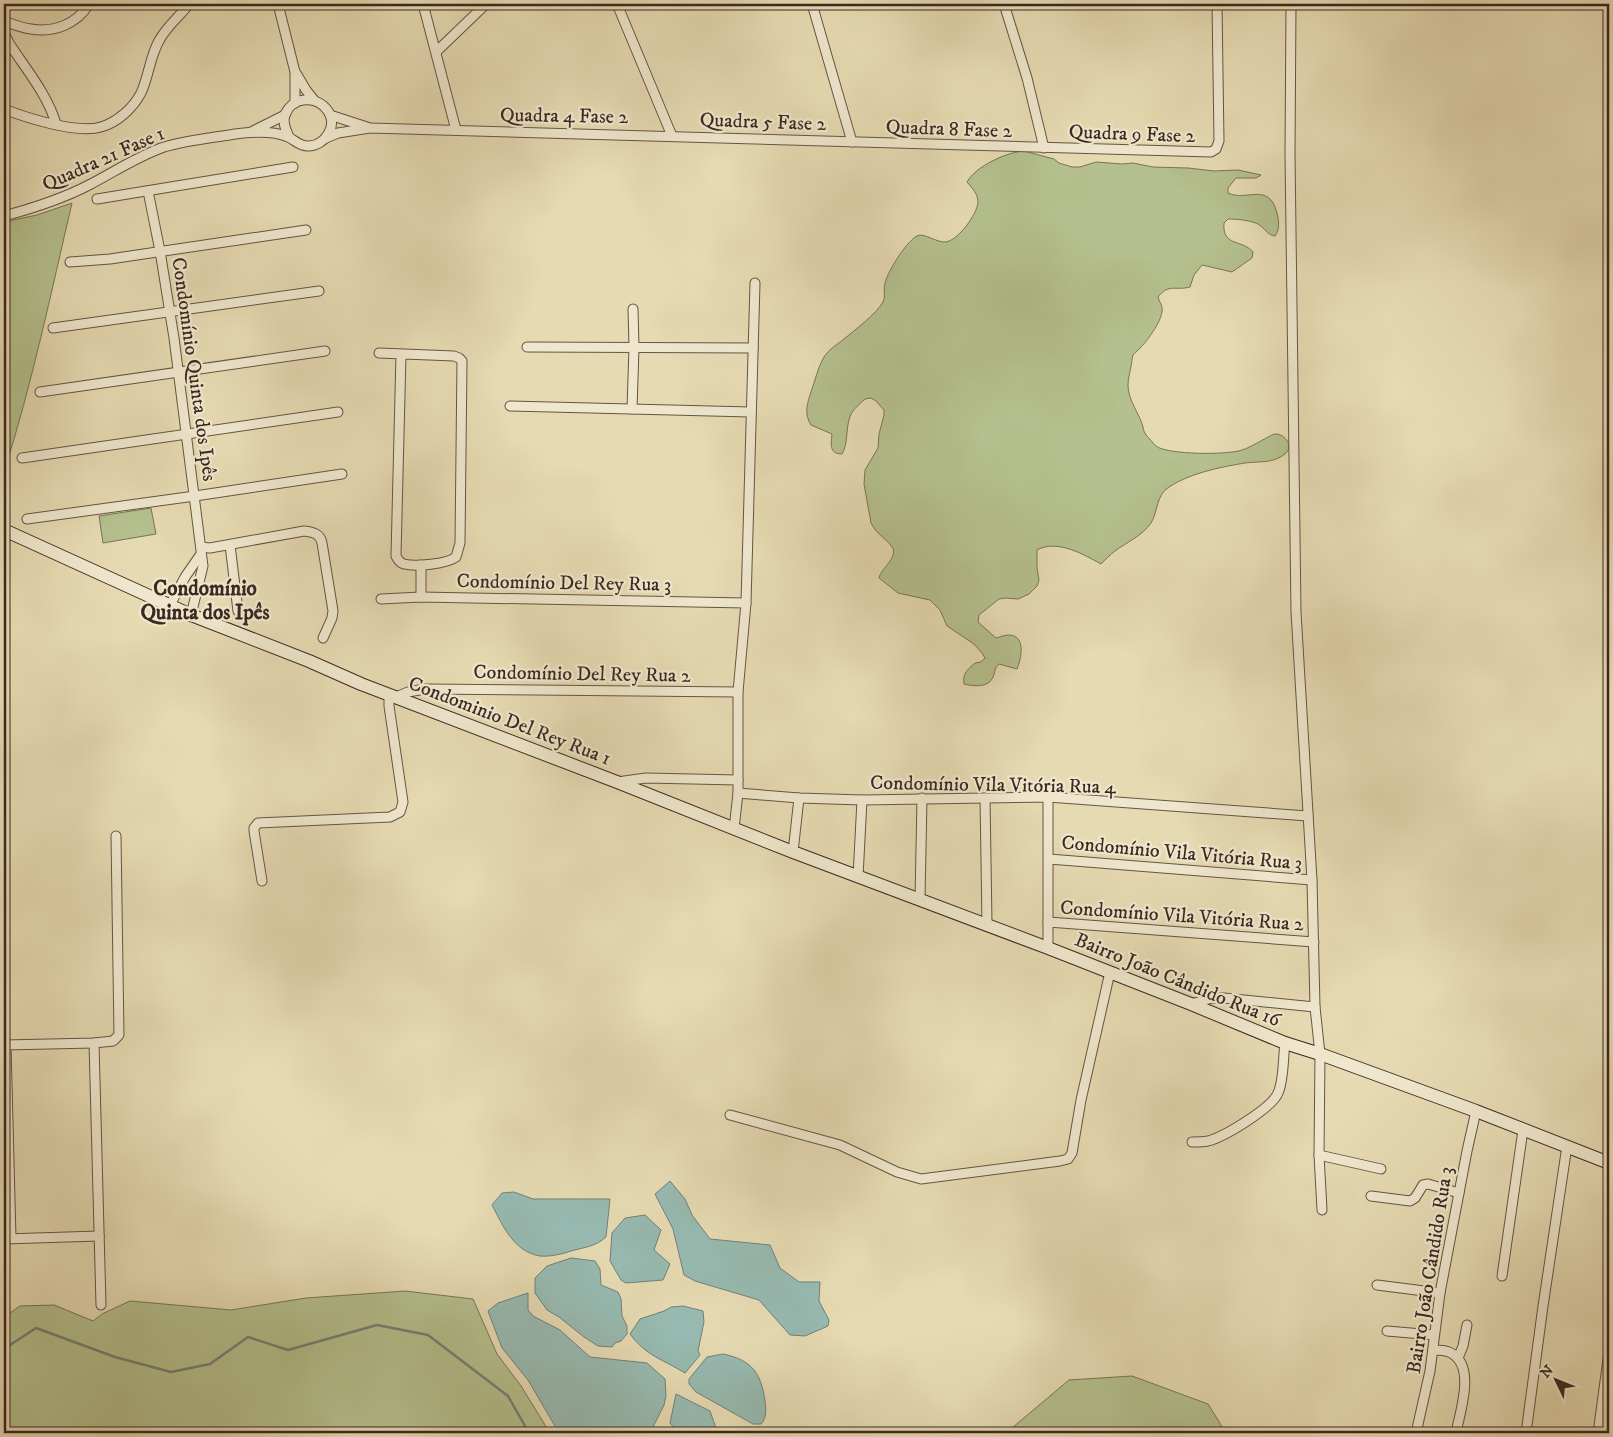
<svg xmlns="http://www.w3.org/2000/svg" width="1613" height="1437" viewBox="0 0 1613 1437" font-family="'IM FELL DW Pica',serif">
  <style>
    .green { fill: #b4c08d; stroke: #787457 }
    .water { fill: #97bab1; stroke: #728077 }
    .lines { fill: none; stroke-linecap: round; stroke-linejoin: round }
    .stream { stroke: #728077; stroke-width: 2.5 }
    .street-casing { stroke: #665445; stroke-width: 11 }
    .secondary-casing { stroke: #3b2821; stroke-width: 14 }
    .street { stroke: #efe7cd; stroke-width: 9 }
    .secondary { stroke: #efe7cd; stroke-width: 12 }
    .labels { text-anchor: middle; stroke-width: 4.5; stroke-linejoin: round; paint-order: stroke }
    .street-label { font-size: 20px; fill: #3b2821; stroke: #efe7cd }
    .neighbourhood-label { font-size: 21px; font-weight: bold; fill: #3b2821; stroke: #efe7cd }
  </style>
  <rect width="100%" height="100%" fill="#e6dab2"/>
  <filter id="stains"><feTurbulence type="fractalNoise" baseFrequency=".004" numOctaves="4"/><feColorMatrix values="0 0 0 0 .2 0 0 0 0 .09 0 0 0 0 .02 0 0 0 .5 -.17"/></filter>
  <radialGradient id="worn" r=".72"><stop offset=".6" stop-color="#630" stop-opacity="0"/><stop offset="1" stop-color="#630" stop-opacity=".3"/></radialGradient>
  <g class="green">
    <path d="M1024 151 1054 159 1059 163 1072 167H1080L1096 162 1122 164 1133 163 1153 167 1188 168 1214 171 1238 170 1261 175 1256 178H1236L1228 188V193C1246 202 1269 181 1277 213 1279 221 1280 229 1275 236 1267 235 1265 228 1258 224 1249 220 1237 219 1228 219L1224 223C1222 247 1242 239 1253 252L1252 258 1232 272 1202 265 1194 275 1190 287C1175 291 1169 283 1158 297 1159 301 1162 305 1162 308 1164 318 1148 340 1141 347 1139 350 1135 352 1133 355 1132 358 1132 363 1131 366 1130 372 1128 379 1128 385 1128 398 1136 409 1141 421 1143 425 1143 431 1146 435 1149 438 1153 443 1156 446 1167 455 1229 455 1242 450 1250 448 1272 434 1275 434 1286 434 1294 447 1285 454 1273 464 1258 461 1245 463 1221 467 1190 473 1169 487 1156 495 1158 512 1151 523 1142 536 1127 542 1115 551 1110 555 1106 559 1101 564 1083 554 1057 539 1037 550V568L1039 580 1037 586 1029 594 1018 599 1006 598 999 599 979 615 978 622 996 638C1000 637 1005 635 1008 635 1027 635 1021 659 1017 669L999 664C993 669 996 673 992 679 987 688 972 686 964 684 962 674 968 669 975 663L981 662 985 658 982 653 974 644 947 626 940 610 930 600 898 593 879 578C881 568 899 557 892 547 886 538 876 534 871 523L864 484 865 470 878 448 879 434 884 415V410L876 401 871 398 865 399C861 403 854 408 851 414 845 427 849 442 842 454 829 454 831 444 832 434L811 425C804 414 807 404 811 392 815 381 818 367 824 357 829 349 838 344 844 339 855 330 876 314 883 302 886 296 883 289 885 283 888 271 906 242 917 236 923 232 937 243 946 242 958 240 977 215 978 202 978 194 972 188 967 182 976 166 1007 152 1024 151Z"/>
    <path d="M72 203C51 293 32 384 4 472V222L37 215Z"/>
    <polygon points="151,508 156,534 103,543 99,516"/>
    <polygon points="405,1291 473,1299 497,1354 521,1386 550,1433 4,1433 4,1317 20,1306 54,1305 93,1321 102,1314 130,1301 231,1310 306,1298"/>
    <polygon points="1132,1376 1208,1404 1226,1433 1006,1433 1069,1380"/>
  </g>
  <g class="water">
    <polygon points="670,1181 685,1199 692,1215 710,1239 770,1245 780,1268 799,1282 820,1282 819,1301 829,1320 828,1326 805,1336 790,1335 759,1300 695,1281 684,1275 673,1229 655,1194"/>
    <path d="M514 1192 533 1199H610L606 1237C595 1247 585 1247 571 1251 563 1254 549 1257 540 1256 514 1252 503 1226 492 1205L502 1193Z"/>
    <polygon points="645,1215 661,1230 654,1250 670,1264 663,1280 626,1283 621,1280 610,1261 612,1233 625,1218"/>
    <polygon points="571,1258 595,1261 600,1269 601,1285 618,1292 621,1299 622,1316 627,1326 627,1334 621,1341 615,1343 612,1347 598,1346 584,1337 559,1317 547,1310 535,1293 535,1278 547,1266"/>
    <polygon points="528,1293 528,1310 533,1316 560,1330 590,1357 647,1363 665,1379 666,1396 664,1405 650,1433 559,1433 528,1380 502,1348 488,1311 498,1303"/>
    <path d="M683 1306 703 1311 704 1322 698 1351 700 1355 685 1373C664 1360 646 1356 630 1334L640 1319 664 1311 671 1307Z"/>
    <path d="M723 1354C752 1360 761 1373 765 1401 766 1408 767 1418 761 1424H753L696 1392 689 1384V1379L707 1357Z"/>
    <polygon points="676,1394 710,1411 717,1431 725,1433 678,1433 670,1423"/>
  </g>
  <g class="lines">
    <polyline class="stream" points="4,1349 36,1328 115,1357 171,1372 210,1364 248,1337 288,1350 377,1325 428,1335 508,1396 529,1433"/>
    <defs>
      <g id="street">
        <polyline points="278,4 295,72 295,103"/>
        <polyline points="423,4 456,130"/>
        <polyline points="617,4 672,136"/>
        <polyline points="812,4 852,142"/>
        <polyline points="1004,4 1027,78 1044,148"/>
        <polyline points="1042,4 1087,4"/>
        <polyline points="1291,4 1290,154 1296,612 1312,880 1315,1007 1320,1054 1319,1155 1322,1210"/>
        <path d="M4 21C12 24 22 28 31 29 54 33 77 24 89 4"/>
        <path d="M4 33 9 43C25 68 48 95 56 124"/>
        <polyline points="436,52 486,4"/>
        <polyline points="296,73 306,90 314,100"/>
        <path d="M4 109C27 118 77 134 101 127 118 122 133 108 141 93 149 76 150 55 160 39 168 25 180 16 189 4"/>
        <polyline points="330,115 367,127"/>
        <polyline points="253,131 285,115"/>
        <polyline points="326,138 338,133 370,128 1211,152 1216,149 1219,141 1217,4"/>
        <polyline points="148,191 160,251 174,338 203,566 191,615"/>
        <polyline points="97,199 293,167"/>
        <path d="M4 216C34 208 62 199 89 185 114 172 138 156 164 147 187 140 212 138 235 134 251 132 273 130 288 137 295 140 299 146 308 146 325 146 338 126 328 111 317 95 292 96 285 115 282 122 286 130 289 137"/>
        <polyline points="70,262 110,259 306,230"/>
        <polyline points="53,328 319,291"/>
        <polyline points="527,347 753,348"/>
        <path d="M379 353 454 356 459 358 462 361 460 543 456 557C447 564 415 567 404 564 400 563 398 560 396 556L401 354"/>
        <polyline points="40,392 325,351"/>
        <polyline points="510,406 751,412"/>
        <polyline points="632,409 634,347 633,309"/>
        <polyline points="22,458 338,412"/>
        <polyline points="27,519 195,496 342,474"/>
        <polyline points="230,545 238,611"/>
        <path d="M201 547 210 548 304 531C312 532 320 533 322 543L333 611 332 618 323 638"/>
        <polyline points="421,597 421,565"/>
        <polyline points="381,599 421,597 746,603"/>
        <polyline points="170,605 185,577 201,554"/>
        <polyline points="396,697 408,692 425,689 738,692"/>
        <polyline points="617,782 646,778 738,780"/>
        <polyline points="738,793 799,798 862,800 1048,797 1308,816"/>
        <polyline points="1048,797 1048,948"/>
        <polyline points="985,798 987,924"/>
        <polyline points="734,829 738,793 738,692 746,603 755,283"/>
        <polyline points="793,852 799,798"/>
        <polyline points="1049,859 1312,880"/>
        <polyline points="858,877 862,800"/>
        <polyline points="262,881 254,831 254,828 258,823 390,817 400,812 403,802 389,706 389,694"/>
        <polyline points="920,899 922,798"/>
        <polyline points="1048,922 1314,942"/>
        <polyline points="1191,1004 1212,998 1224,998 1315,1007"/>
        <polyline points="94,1043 101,1305"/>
        <polyline points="4,1045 94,1043 113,1041 119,1035 116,836"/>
        <polyline points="6,1045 11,1238"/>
        <polyline points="730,1115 840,1145 897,1172 921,1179 1060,1161 1068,1159 1072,1153 1081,1100 1110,972"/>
        <path d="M1192 1142C1197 1142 1203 1142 1208 1141 1224 1137 1272 1108 1278 1093 1284 1080 1283 1057 1285 1043"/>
        <polyline points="1319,1155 1381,1169"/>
        <polyline points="1371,1196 1410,1201 1415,1198 1423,1185 1428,1184 1459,1193"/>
        <polyline points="4,1239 99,1236"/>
        <polyline points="1502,1276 1523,1130"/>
        <polyline points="1377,1285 1440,1293"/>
        <polyline points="1387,1331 1434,1335"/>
        <path d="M1433 1350C1438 1350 1444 1350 1449 1352 1477 1364 1460 1411 1456 1433"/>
        <polyline points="1458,1358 1463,1346 1467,1325"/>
        <polyline points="1416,1433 1430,1371 1440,1293 1467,1151 1476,1111"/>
        <polyline points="1526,1433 1543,1306 1567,1146"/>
        <polyline points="1598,1433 1609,1352"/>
      </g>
      <polyline id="secondary" points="4,530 191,615 309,661 361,684 617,782 793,852 1048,948 1191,1004 1285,1043 1320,1054 1476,1111 1609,1163"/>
    </defs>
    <use href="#street" class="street-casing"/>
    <use href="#secondary" class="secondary-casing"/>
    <use href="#street" class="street"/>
    <use href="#secondary" class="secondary"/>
  </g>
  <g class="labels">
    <g class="street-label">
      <text transform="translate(564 115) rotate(1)" y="7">Quadra 4 Fase 2</text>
      <text transform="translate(763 121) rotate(2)" y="7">Quadra 5 Fase 2</text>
      <text transform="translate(949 128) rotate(2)" y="7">Quadra 8 Fase 2</text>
      <text transform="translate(1132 133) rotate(2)" y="7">Quadra 9 Fase 2</text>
      <text transform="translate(103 158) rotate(-24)" y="7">Quadra 21 Fase 1</text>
      <text transform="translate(195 369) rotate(82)" y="7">Condomínio Quinta dos Ipês</text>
      <text transform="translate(564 582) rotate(1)" y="7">Condomínio Del Rey Rua 3</text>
      <text transform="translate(582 673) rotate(1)" y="7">Condomínio Del Rey Rua 2</text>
      <text transform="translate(510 720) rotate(21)" y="7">Condominio Del Rey Rua 1</text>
      <text transform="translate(993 784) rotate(1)" y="7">Condomínio Vila Vitória Rua 4</text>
      <text transform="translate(1182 852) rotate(5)" y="7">Condomínio Vila Vitória Rua 3</text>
      <text transform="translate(1182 915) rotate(4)" y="7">Condomínio Vila Vitória Rua 2</text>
      <text transform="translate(1178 979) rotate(22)" y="7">Bairro João Cândido Rua 16</text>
      <text transform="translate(1429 1270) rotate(-81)" y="7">Bairro João Cândido Rua 3</text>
    </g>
    <g class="neighbourhood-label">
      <text x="205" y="595">Condomínio<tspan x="205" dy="24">Quinta dos Ipês</tspan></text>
    </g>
  </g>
  <rect width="1613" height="1437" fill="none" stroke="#e6dab2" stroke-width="20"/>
  <rect x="5" y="5" width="1603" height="1427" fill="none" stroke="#3b2821" stroke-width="2.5"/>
  <rect x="10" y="10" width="1593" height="1417" fill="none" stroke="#3b2821"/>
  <g transform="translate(1556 1380) rotate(313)" stroke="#efe7cd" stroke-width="4" paint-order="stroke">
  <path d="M0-4L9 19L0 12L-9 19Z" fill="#3b2821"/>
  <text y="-8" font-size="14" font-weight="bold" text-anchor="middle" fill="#3b2821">N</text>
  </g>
  <rect width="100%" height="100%" filter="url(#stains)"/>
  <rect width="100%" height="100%" fill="url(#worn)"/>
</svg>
